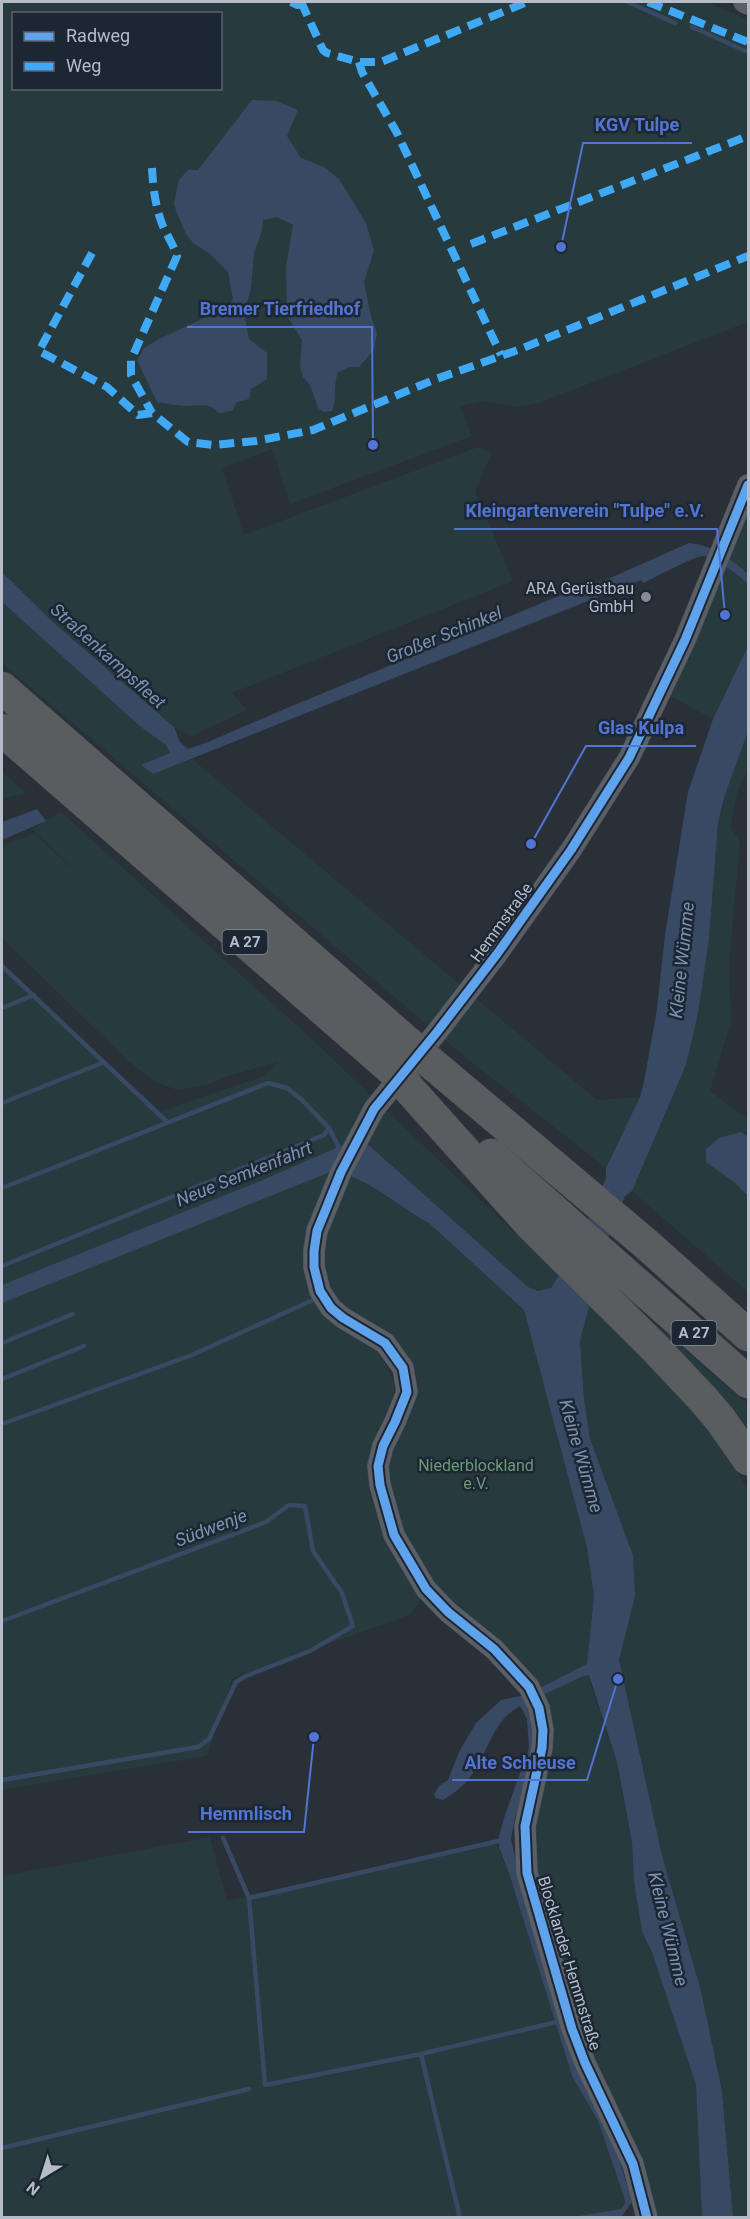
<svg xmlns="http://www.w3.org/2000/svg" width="750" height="2219" viewBox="0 0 750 2219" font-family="Roboto,sans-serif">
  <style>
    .green { fill: #273a3e; fill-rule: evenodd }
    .water { fill: #384963 }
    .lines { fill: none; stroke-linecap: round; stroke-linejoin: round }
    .stream { stroke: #384963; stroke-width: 4.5 }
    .minor-casing { stroke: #484c53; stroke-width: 22 }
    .highway-casing { stroke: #474c53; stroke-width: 33 }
    .minor { stroke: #5a5e66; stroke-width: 21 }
    .highway { stroke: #5a5d60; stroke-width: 32 }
    .highway-bridge-casing { stroke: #474c53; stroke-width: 33; stroke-linecap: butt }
    .highway-bridge { stroke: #5a5d60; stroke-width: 32 }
    .quiet { stroke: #3fa9f5; stroke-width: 8; stroke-dasharray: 15 8; stroke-linecap: butt }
    .cycleway-casing { stroke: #1d2633; stroke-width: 13 }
    .cycleway { stroke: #60a3ed; stroke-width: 9 }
    .poi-dot { fill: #848b96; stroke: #1d2633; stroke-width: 2 }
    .labels { text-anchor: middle; stroke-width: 5; stroke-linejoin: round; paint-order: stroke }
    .shield { fill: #1d2633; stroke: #878f9c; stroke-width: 1.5 }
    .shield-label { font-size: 15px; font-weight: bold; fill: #b4bcc9 }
    .poi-label { font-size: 16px; fill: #b4bcc9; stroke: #1d2633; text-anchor: end }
    .street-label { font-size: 16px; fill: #b4bcc9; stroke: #1d2633 }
    .park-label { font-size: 16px; fill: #6b9a76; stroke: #1d2633 }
    .water-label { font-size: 18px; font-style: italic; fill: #7c92b1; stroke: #1d2633 }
    .leader { fill: none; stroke: #5274d3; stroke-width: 2 }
    .callout-dot { fill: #5274d3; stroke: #1d2633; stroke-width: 2 }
    .callout-label { font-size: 18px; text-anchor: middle; font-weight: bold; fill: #5274d3; stroke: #1d2633; stroke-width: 5; stroke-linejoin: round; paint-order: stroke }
  </style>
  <rect width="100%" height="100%" fill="#2a3038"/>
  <g class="green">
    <path d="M2 2H708L748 20V322L539 403 518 407 483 401 460 406 472 436 290 504 272 449 222 468 244 535 478 447 492 452 475 491 513 581 232 693 247 710 192 736 174 727 53 622 2 572ZM14 14H220V88H14Z"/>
    <polygon points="748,508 748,574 727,557"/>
    <polygon points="724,565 748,584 748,646 713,719 666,694"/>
    <polygon points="2,602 142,728 166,745 170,753 142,765 152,774 192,759 597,1100 640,1097 606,1168 465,1057 2,663"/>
    <polygon points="748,731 748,766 737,793 730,828 740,841 729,965 731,1022 710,1091 748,1119 748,1137 741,1132 734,1182 748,1196 748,1292 632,1191 686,1065 709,939 718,823 724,798"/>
    <polygon points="2,772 26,793 2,799"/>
    <path d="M61 812 314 1041 559 1275 551 1288 538 1291 528 1287 364 1142 305 1270C329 1296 387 1352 394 1384 398 1401 377 1430 372 1448 355 1500 397 1556 423 1598L409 1615 232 1678 207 1756 2 1790V969L161 1111 264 1076 278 1062 228 1076 209 1084 177 1090 155 1082 128 1061 2 938V845L35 834 94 888 32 829Z"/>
    <path d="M348 1174C377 1188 401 1208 429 1222L524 1310 587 1548 594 1596 587 1665 591 1685 617 1762 632 1842 634 1881 642 1932 652 1952 696 2085 702 2217H653L590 2052 535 1868 534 1827 546 1707 439 1594 407 1546 385 1471 391 1440 410 1411 418 1383 400 1348 356 1316 338 1301 327 1288 322 1252 324 1229Z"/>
    <polygon points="626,1299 748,1405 748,1440"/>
    <polygon points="590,1303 653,1365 723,1448 748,1491 748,2217 733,2217 722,2091 701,1991 662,1855 619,1660 635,1596 633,1555 590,1439 584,1398 580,1341"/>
    <polygon points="210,1837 227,1901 495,1840 509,1873 572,2076 598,2121 624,2197 625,2204 621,2209 573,2218 2,2218 2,1876"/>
  </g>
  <g class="water">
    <path d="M252 100 277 101 298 110 287 136 301 158 324 167 339 179 366 223 374 251 364 282 371 316 377 333 374 350 359 367H350L338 372C333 386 337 399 332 411L323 412 318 408 310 385 303 377 300 367 302 340 287 316 286 267 293 225 277 217 263 220 262 231 254 253 251 288 244 314 249 339 267 353V379L251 389 249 399 237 402 232 411 219 413C209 402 201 406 187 406 177 406 167 403 157 402L137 360 144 348 157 340 227 307 233 299 228 272 210 254 193 243 186 234 176 211 174 203 179 180 188 170H198Z"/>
    <path d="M689 543C712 545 732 559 748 574V584C738 575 717 558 704 556 696 555 654 578 643 583L641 580 153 774 141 765 170 753 166 745 142 728 2 602V572L53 622 174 727 180 742 188 749 208 742 287 708 566 593 608 579Z"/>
    <path d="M748 646V731L724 798 718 823 709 939 698 1013 686 1065 632 1191 625 1196 587 1289 590 1303 580 1341 584 1398 590 1439 633 1555 635 1596 619 1660 662 1855 701 1991 722 2091 733 2217H702L696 2085 652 1952 642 1932 634 1881 632 1842 617 1762 589 1675 581 1677 528 1702 536 1739 524 1791 515 1817 511 1839 521 1883 614 2142 632 2202 622 2216 573 2217 621 2209 625 2204 624 2197 598 2121 572 2076 509 1873 499 1847V1836L505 1815 529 1748 527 1719 520 1706C488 1723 487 1764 462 1786 456 1792 449 1796 443 1800L436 1798 434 1794 439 1786 448 1780 459 1752 476 1723 501 1700 521 1696 522 1692 526 1695 587 1664 594 1596 587 1548 524 1310 429 1223C397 1206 369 1178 333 1171L2 1303V1285L258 1182 345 1144 364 1141 528 1287 538 1291 551 1288 559 1275 566 1271 606 1178V1168L640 1097 644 1082 657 1009 665 935 688 792 713 719Z"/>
    <polygon points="37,809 46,821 2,840 2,822"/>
    <polygon points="741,1132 748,1137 748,1196 734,1182 706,1162 706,1149 719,1138"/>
  </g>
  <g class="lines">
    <g class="stream">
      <polyline points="628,2 675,23"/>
      <polyline points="692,27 748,52"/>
      <polyline points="2,966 167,1122"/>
      <polyline points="2,1008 34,995"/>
      <polyline points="2,1103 102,1063"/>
      <polyline points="329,1128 341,1152"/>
      <polyline points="2,1188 268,1083 287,1088 301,1099 329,1128 324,1135 2,1266"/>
      <polyline points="2,1343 73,1314"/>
      <polyline points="2,1379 84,1346"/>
      <polyline points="2,1424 192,1355 315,1299"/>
      <polyline points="2,1621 266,1522 289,1505 305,1506 313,1551 342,1593 353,1626 310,1651 246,1676 236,1682 209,1739 198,1747 2,1780"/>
      <polyline points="223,1838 249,1898 265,2085 421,2054 557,2022"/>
      <polyline points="249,1898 503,1840"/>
      <polyline points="421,2054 460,2218"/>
      <polyline points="2,2148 249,2089"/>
    </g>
    <defs>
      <g id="minor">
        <polyline points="744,2 748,4"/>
        <polyline points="647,2218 633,2164 585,2063 572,2029 527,1873 525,1826 542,1748 543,1730 539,1708 529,1687 494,1649 448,1612 426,1589 394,1535 380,1485 378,1466 383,1446 395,1422 407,1392 403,1368 385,1343 343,1318 331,1308 320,1291 314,1267 314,1251 317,1231 341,1172 374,1109 437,1032 497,954 571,850 629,758 685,640 748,485"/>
      </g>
      <g id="highway">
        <polyline points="2,688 408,1043"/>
        <polyline points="2,730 389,1067"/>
        <polyline points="430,1062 645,1243 748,1335"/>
        <polyline points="402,1078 409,1089 531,1225 654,1347 702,1398 720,1419 748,1459"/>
        <polyline points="491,1155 748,1382"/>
      </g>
    </defs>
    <use href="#minor" class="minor-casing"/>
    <use href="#highway" class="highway-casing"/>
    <use href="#minor" class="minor"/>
    <use href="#highway" class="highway"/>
    <defs>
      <g id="highway-bridge">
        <polyline points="408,1043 430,1062"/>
        <polyline points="389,1067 402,1078"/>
      </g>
    </defs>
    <use href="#highway-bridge" class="highway-bridge-casing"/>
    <use href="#highway-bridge" class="highway-bridge"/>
    <g class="quiet">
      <polyline points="291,2 297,5 302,4"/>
      <polyline points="303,2 302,4 323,50 327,53 359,62 381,62 527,2"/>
      <polyline points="648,2 748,42"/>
      <polyline points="359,62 362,72 397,133 501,355"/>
      <path d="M152 168C153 186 155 204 161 221 165 233 173 243 177 256L131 360V375L152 413"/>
      <polyline points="471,244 748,136"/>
      <polyline points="92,253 39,351 107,387 138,415 152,413 188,442 213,445 256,441 313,430 436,379 518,350 748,256"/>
    </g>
    <defs>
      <polyline id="cycleway" points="647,2218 633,2164 585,2063 572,2029 527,1873 525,1826 542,1748 543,1730 539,1708 529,1687 494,1649 448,1612 426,1589 394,1535 380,1485 378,1466 383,1446 395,1422 407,1392 403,1368 385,1343 343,1318 331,1308 320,1291 314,1267 314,1251 317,1231 341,1172 374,1109 437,1032 497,954 571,850 629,758 685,640 748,485"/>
    </defs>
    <use href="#cycleway" class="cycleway-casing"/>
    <use href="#cycleway" class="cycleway"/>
  </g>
  <circle class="poi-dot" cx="646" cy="597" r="6"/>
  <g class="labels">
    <g class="shield">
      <rect x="222.5" y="930" width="45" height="24" rx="4.5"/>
      <rect x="671.5" y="1321" width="45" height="24" rx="4.5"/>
    </g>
    <g class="shield-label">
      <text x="245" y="947">A 27</text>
      <text x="694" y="1338">A 27</text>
    </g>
    <g class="poi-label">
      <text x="634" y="594">ARA Gerüstbau<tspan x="634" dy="18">GmbH</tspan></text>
    </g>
    <g class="street-label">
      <text transform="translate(501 922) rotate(-54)" y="6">Hemmstraße</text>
      <text transform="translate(570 1963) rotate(73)" y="6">Blocklander Hemmstraße</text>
    </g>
    <g class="park-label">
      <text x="476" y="1471">Niederblockland<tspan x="476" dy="18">e.V.</tspan></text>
    </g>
    <g class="water-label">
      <text transform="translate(444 635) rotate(-22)" y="6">Großer Schinkel</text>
      <text transform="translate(108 656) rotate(42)" y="6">Straßenkampsfleet</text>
      <text transform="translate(682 960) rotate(-84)" y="6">Kleine Wümme</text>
      <text transform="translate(244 1174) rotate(-22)" y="6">Neue Semkenfahrt</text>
      <text transform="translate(581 1456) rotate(74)" y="6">Kleine Wümme</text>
      <text transform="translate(211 1528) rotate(-21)" y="6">Südwenje</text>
      <text transform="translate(668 1929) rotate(76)" y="6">Kleine Wümme</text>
    </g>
  </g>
  <path class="leader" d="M561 247L583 143H692M373 445L372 327H187M725 615L717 529H454M531 844L586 746H696M618 1679L587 1780H452M314 1737L304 1832H188"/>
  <g class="callout-dot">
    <circle cx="561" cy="247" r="6"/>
    <circle cx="373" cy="445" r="6"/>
    <circle cx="725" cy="615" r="6"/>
    <circle cx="531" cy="844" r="6"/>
    <circle cx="618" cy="1679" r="6"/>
    <circle cx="314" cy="1737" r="6"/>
  </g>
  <g class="callout-label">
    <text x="637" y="131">KGV Tulpe</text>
    <text x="280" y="315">Bremer Tierfriedhof</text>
    <text x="585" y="517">Kleingartenverein "Tulpe" e.V.</text>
    <text x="641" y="734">Glas Kulpa</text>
    <text x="520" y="1769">Alte Schleuse</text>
    <text x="246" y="1820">Hemmlisch</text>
  </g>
  <rect width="750" height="2219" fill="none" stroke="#b4bcc9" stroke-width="6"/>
  <rect x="12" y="12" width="210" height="78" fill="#1d2633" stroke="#59626f" stroke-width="1.5"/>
  <rect x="24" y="32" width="30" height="9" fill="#60a3ed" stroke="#59626f" stroke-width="1.5"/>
  <text x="66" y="42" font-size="18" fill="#b4bcc9">Radweg</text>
  <rect x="24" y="62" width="30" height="9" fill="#3fa9f5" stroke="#59626f" stroke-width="1.5"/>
  <text x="66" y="72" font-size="18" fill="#b4bcc9">Weg</text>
  <g transform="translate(42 2177) rotate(218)" stroke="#1d2633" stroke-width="4.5" paint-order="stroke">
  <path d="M0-4.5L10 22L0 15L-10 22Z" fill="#b4bcc9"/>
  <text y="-9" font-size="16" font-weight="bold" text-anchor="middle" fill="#b4bcc9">N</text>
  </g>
</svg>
